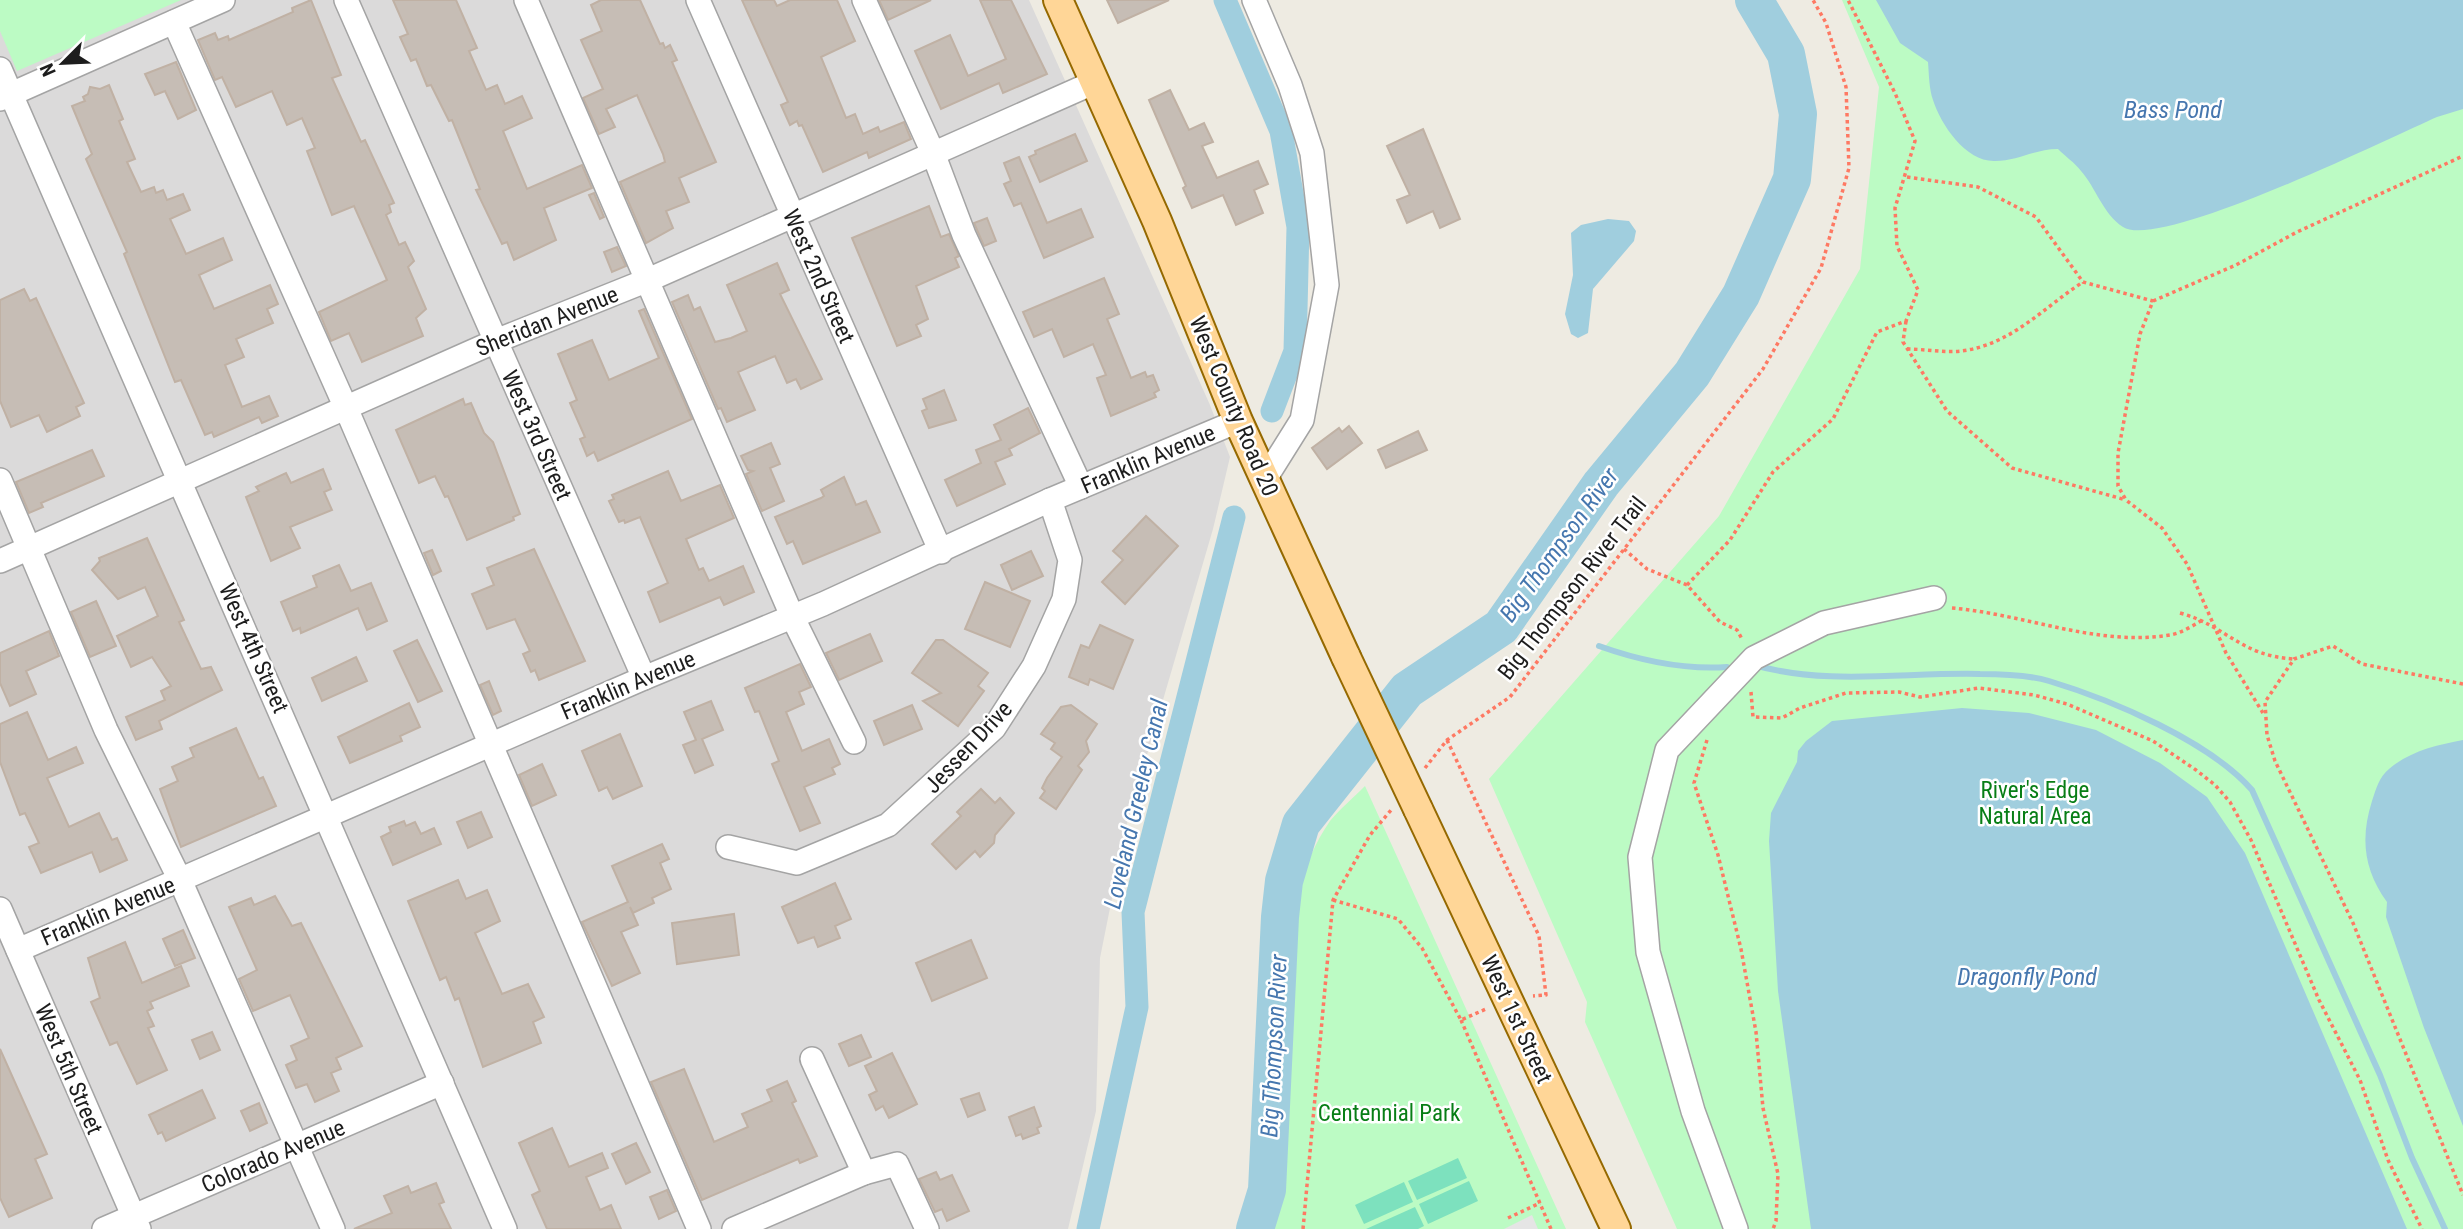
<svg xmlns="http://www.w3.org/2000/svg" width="2463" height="1229" viewBox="0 0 2463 1229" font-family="'Roboto Condensed',sans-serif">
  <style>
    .residential { fill: #dbdada }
    .park { fill: #bcfbc4 }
    .pitch { fill: #7de1be }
    .parking { fill: #e5e5e5 }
    .water { fill: #a0cede }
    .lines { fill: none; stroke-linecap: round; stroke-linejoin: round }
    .stream { stroke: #a0cede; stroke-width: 6 }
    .canal { stroke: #a0cede; stroke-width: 23 }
    .river { stroke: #a0cede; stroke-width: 38 }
    .building { fill: #c6bdb5; stroke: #c0b1a4; stroke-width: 2 }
    .minor-casing { stroke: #a4a4a4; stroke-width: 26 }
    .major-casing { stroke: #956900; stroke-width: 32 }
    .path { stroke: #fe7963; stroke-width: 3.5; stroke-dasharray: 3.5 3.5; stroke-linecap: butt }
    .minor { stroke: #fff; stroke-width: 23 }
    .major { stroke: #ffd697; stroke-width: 28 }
    .major-bridge-casing { stroke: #956900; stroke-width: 32; stroke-linecap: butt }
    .major-bridge { stroke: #ffd697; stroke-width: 28 }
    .labels { text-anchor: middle; stroke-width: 5; stroke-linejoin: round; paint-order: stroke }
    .street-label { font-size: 23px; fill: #1d1d1d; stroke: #fff }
    .park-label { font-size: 23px; fill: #087e16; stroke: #fff }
    .water-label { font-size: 24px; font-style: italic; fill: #4677af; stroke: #fff }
  </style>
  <rect width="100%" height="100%" fill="#eeebe2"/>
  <polygon class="residential" points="0,0 1029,0 1210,405 1230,457 1213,529 1127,823 1100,958 1096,1111 1068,1229 0,1229"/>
  <g class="park">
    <polygon points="0,0 181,0 17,71 0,31"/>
    <polygon points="1842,0 2463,0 2463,1229 1677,1229 1585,1022 1587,1002 1489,779 1719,516 1860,269 1879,87"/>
    <path d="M1365 786 1566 1229H1268L1264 1210 1272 1178 1283 960C1291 913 1302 861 1330 821 1340 809 1354 797 1365 786Z"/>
  </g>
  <g class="pitch">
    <polygon points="1458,1158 1467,1178 1417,1200 1408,1181"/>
    <polygon points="1469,1181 1478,1201 1428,1224 1419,1204"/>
    <polygon points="1404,1182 1413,1202 1364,1224 1355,1205"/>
    <polygon points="1415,1207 1424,1226 1418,1229 1366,1229"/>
  </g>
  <polygon class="parking" points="1532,1215 1538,1229 1504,1229"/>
  <g class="water">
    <path d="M1876 0H2463V109L2437 117C2389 138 2160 251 2123 227 2103 214 2096 188 2081 171 2075 163 2065 156 2058 149 2035 149 2018 161 1995 161 1966 162 1941 125 1933 100 1929 89 1929 74 1928 62L1900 43Z"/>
    <polygon points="1608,219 1629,221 1636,231 1634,241 1593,289 1588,333 1578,338 1571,334 1565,314 1573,275 1571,233 1581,225"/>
    <polygon points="1962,708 2029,713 2096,730 2160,763 2207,797 2245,853 2407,1229 1811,1229 1778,991 1769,841 1771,813 1797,762 1798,751 1806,741 1832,721"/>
    <path d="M2463 740V1126L2424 1028 2386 917 2387 902C2364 870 2360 839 2372 801 2376 789 2379 777 2389 769 2410 751 2437 745 2463 740Z"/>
  </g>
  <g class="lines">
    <g class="stream">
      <path d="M1599 646C1641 661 1683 670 1727 667"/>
      <path d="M1754 665C1828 686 1905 672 1980 674 2001 674 2029 675 2049 681 2112 700 2209 741 2252 790L2380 1075 2412 1158 2445 1229"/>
    </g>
    <g class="canal">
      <polyline points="1225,0 1281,131 1298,227 1295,351 1272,411"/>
      <polyline points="1088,1229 1137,1007 1133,912 1234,517"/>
    </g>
    <polyline class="river" points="1255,1229 1267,1190 1280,917 1284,881 1301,824 1407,690 1501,627 1601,484 1692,374 1741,295 1792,179 1798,114 1786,54 1754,0"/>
  </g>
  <g class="building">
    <polygon points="311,0 341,75 332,78 361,142 365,140 394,203 389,205 391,212 386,215 399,245 405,242 414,261 408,267 426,309 416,318 423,336 362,362 349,333 331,341 319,312 387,280 354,206 332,215 307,151 315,148 302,118 287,125 272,91 236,107 222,77 215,80 198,40 215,33 218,40 228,36 229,40 293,12 292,8"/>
    <polygon points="393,0 456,0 477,48 469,51 486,90 497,85 505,104 522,96 532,118 503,131 527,189 582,165 592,188 544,208 556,240 514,260 507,242 502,244 476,190 480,189 452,120 449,121 431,85 427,86 416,59 411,61 400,37 408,34"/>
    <polygon points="601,0 640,0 660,44 663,43 665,48 670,45 677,60 672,62 716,162 679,178 689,202 666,211 673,228 646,243 620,182 665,162 663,154 637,95 606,109 615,127 599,134 583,98 603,89 581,40 602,31 591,5"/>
    <polygon points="742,0 774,0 777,6 790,0 837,0 855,41 821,57 846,118 855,114 863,134 878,127 880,132 904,122 911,139 869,158 867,152 823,172 802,125 799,126 797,121 790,125 781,105 788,102"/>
    <polygon points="879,0 931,0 888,20"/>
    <polygon points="980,0 1011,0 1047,74 1003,93 999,83 941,109 915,51 950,35 968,76 1006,59"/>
    <polygon points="1107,0 1169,0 1118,23"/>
    <polygon points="176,62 196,110 178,119 165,91 155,95 145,74"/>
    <polygon points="109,85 123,119 119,121 135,159 127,162 141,192 154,187 156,193 163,190 167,200 183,194 190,210 170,219 186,254 223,238 232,260 199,275 214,309 270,285 278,304 267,309 273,323 236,339 244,357 225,365 242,407 269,396 278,416 262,423 259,417 214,437 212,432 205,435 181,380 175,382 124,254 127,252 86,159 92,154 72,106 85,101 83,97 88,94 90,87 100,89"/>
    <polygon points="1170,90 1189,130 1204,123 1213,142 1202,146 1217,178 1258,161 1268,184 1254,190 1263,213 1236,225 1223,195 1192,208 1183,188 1186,186 1149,100"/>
    <polygon points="1423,129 1460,219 1440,228 1433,211 1407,223 1397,200 1410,195 1387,146"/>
    <polygon points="1075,134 1087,161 1040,182 1029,157 1036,154 1035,151"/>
    <polygon points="1019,157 1047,223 1081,209 1093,237 1044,258 1021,203 1014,206 1004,184 1011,181 1004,163"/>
    <polygon points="594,193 604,217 600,219 589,195"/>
    <polygon points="929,206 941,237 949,234 959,256 955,258 959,267 916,286 928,319 916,325 921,336 897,346 852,238"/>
    <polygon points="987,218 996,241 984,246 974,223"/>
    <polygon points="617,247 626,266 612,272 604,252"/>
    <polygon points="777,263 789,290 780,294 822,379 801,389 796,379 787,383 775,356 738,372 755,410 727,422 721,408 718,409 672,302 688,295 694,310 700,307 715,342 731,338 747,331 727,285"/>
    <polygon points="1104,278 1119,314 1107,319 1131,378 1145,372 1147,377 1153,375 1159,390 1154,393 1156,397 1111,416 1097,378 1106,375 1093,344 1064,357 1052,329 1034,337 1023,312"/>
    <polygon points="24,289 30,301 36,298 84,403 76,407 80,416 47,432 39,415 11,427 0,401 0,300"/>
    <polygon points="644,309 692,419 598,461 594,452 587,456 580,439 585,437 570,403 577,400 558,354 592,340 609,380 659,358 639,311"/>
    <polygon points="944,390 956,420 929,428 922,411 927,409 923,399"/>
    <polygon points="463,399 465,405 471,403 484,433 493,442 520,514 513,517 514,520 467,540 448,496 445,497 435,476 419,483 396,430"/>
    <polygon points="1028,408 1040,433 1009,449 1012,455 995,462 1005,484 957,506 945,480 981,463 976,450 1001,440 994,425"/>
    <polygon points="1349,426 1362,443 1327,469 1312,448 1339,428 1342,432"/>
    <polygon points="1418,431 1427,450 1386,468 1378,450"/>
    <polygon points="771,443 780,464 770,468 784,501 762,511 746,474 753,471 748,470 741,456"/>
    <polygon points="92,450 104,476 41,503 43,507 29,513 16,482"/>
    <polygon points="323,469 331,489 324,492 332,510 290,527 300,548 271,561 246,497 259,491 256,487 286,473 291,483"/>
    <polygon points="668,471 681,501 720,485 734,518 686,539 699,570 703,568 709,581 743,566 754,592 724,605 720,597 660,622 648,592 668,583 640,517 625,523 624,520 619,522 609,501 614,499 612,495"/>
    <polygon points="844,477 856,505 866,501 880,532 803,564 793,541 787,544 775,517 821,498 824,496 821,490"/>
    <polygon points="1146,516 1178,546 1125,604 1102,582 1123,560 1113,551"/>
    <polygon points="147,538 184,620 179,622 201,669 211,667 222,690 159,721 162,729 136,740 126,717 165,700 161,691 171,686 152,657 131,667 117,636 158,616 145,587 118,599 92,570 100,561 99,558"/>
    <polygon points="534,549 585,661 539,680 535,670 531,672 523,654 530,651 515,619 487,629 472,594 494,585 487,568"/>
    <polygon points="432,550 441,571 433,575 424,553"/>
    <polygon points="1031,551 1043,576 1012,590 1001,565"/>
    <polygon points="339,565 351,591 371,583 387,621 367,630 358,608 301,633 300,628 293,631 281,602 317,587 313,576"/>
    <polygon points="985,582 1030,601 1010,647 965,629"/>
    <polygon points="96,601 116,646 90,657 71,612"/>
    <polygon points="1100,625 1133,640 1113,689 1090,679 1088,685 1069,677 1081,645 1089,648"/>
    <polygon points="49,631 59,656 26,671 36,694 10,706 0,683 0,653"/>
    <polygon points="870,634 882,661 839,680 826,653"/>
    <polygon points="417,640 442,691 418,702 394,651"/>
    <polygon points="936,640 943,640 988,673 978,686 984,691 958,726 923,701 941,693 912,673"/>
    <polygon points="356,657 367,681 322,701 312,678"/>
    <polygon points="800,664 811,687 799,692 804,704 786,712 802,751 829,739 840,764 832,768 835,774 804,787 820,823 800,831 772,764 779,761 759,711 755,712 745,688"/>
    <polygon points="489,681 501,711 493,715 480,685"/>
    <polygon points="711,701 723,730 702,739 713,765 695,773 683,745 696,740 684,712"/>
    <polygon points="409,703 420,727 400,736 402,741 350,763 338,737"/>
    <polygon points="912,705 922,729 884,745 874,721"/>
    <polygon points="1071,705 1097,724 1086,741 1089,752 1078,766 1082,770 1056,809 1040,798 1045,791 1042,788 1047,778 1062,757 1051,749 1055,743 1041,734 1061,707"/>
    <polygon points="27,712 48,760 76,747 83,763 47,778 69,827 99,813 112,840 117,838 127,860 100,872 92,852 41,873 29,847 39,843 25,813 20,815 0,762 0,724"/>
    <polygon points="236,728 259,779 263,777 276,806 181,847 160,789 178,781 172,767 194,757 190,748"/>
    <polygon points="620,734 642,786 613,799 607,787 599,791 582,751"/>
    <polygon points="542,764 556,795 532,806 519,775"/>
    <polygon points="981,789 995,803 1000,798 1014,813 995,835 994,843 980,857 975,851 956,869 932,844 961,816 957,812"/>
    <polygon points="481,812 492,837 468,848 457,822"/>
    <polygon points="404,821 406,826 415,822 421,834 434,828 441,844 393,865 381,837 391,832 389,827"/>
    <polygon points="662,844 669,859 660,863 671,889 652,898 654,903 633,913 630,907 638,925 621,932 640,973 612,986 582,922 628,902 612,866"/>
    <polygon points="458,880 466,899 487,890 500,921 475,933 502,994 528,984 544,1017 533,1022 541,1043 483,1067 459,998 455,1000 446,977 440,980 408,901"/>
    <polygon points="835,883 851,919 835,926 840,938 818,947 814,937 798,943 782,907"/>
    <polygon points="275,896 292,926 301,923 362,1046 336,1058 341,1069 331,1073 339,1091 315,1102 307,1084 296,1088 286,1065 297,1060 291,1046 309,1038 290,995 253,1011 239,979 257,970 229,907 251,898 254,905"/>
    <polygon points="734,914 739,955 677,964 672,923"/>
    <polygon points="183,930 195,958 175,966 163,939"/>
    <polygon points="971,940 987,978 932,1001 916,963"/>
    <polygon points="125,942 142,983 181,966 189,986 150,1002 153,1008 147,1011 154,1026 148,1028 167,1070 137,1084 117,1042 110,1045 91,1002 100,998 88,958"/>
    <polygon points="212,1032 220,1050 200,1059 192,1040"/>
    <polygon points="861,1035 871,1057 849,1066 839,1044"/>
    <polygon points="0,1049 47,1154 35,1159 52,1198 9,1217 0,1198"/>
    <polygon points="892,1053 917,1104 889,1118 883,1106 876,1110 869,1095 877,1091 865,1066"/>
    <polygon points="684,1069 714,1142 748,1127 742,1114 772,1101 767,1090 787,1081 796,1101 792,1103 817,1156 800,1163 798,1159 702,1200 651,1082"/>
    <polygon points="202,1090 215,1118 166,1141 162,1132 158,1134 149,1115"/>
    <polygon points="979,1093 985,1110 968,1117 961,1099"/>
    <polygon points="259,1103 267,1123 250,1131 241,1111"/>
    <polygon points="1034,1107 1041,1126 1037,1128 1039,1133 1023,1139 1021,1134 1016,1136 1009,1117"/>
    <polygon points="552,1128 569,1167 602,1153 608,1168 586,1177 600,1210 611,1205 621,1229 547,1229 532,1195 540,1191 519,1143"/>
    <polygon points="636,1143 650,1172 626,1184 612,1154"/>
    <polygon points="936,1172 940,1180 952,1175 969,1211 947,1221 942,1209 935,1212 919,1179"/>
    <polygon points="436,1183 444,1202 439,1204 451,1229 354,1229 392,1213 384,1196 408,1186 411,1193"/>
    <polygon points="667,1190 676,1211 659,1219 650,1197"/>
  </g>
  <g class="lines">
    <defs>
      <g id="minor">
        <polyline points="346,0 644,678"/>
        <polyline points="526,0 792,616 854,742"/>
        <polyline points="698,0 941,552"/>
        <polyline points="864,0 933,153 964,235 1081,487"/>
        <polyline points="1254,0 1290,85 1312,153 1327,285 1302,420 1265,479"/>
        <polyline points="174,22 346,408 699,1229"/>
        <polyline points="0,69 505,1229"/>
        <polyline points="0,99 223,0"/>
        <polyline points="0,480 106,730 180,880 333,1229"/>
        <polyline points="0,561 496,341 648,280 1095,82"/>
        <polyline points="728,847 797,863 888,825 994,728 1034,666 1064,599 1070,560 1050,500"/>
        <polyline points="0,909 139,1229"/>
        <polyline points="18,950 644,678 823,604 1050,500 1238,421"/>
        <polyline points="812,1059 864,1173"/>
        <polyline points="104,1229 442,1083"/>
        <polyline points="734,1229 864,1173 897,1164 927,1229"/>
        <polyline points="1736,1229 1693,1111 1648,952 1640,857 1667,750 1754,658 1824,623 1934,598"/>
      </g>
      <g id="major">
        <polyline points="1058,0 1157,221 1238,421 1346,657"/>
        <polyline points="1418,809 1616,1229"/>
      </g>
    </defs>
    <use href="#minor" class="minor-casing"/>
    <use href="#major" class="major-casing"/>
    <g class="path">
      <polyline points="1907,177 1978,187 2036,217 2083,282 2153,301 2140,334 2118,453 2118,486 2126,500 2162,528 2187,564 2226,653 2263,713"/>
      <polyline points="2153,301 2236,265 2297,232 2463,156"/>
      <polyline points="1906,321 1903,342 1947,411 2012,468 2126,500"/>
      <path d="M1907 349C1925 349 1944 353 1961 351 2011 345 2043 308 2083 282"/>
      <polyline points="1624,549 1647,569 1687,585 1720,622 1737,630 1742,639"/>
      <polyline points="1687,585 1730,540 1773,472 1833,419 1877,332 1906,321 1918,290 1897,246 1895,208 1915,141 1895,93 1848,0"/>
      <path d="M1952 608C2024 614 2098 647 2170 635 2182 633 2194 625 2204 619"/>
      <path d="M2180 613C2227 626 2240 656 2294 659"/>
      <polyline points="2463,684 2362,664 2333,646 2294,659 2265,702 2267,735 2275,761 2353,923 2463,1195"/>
      <polyline points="1751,692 1753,717 1782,718 1800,708 1846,693 1899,692 1920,697 1979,688 2034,695 2067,704 2153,741 2196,770 2215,785 2230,802 2251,840 2319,1000 2360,1080 2388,1160 2422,1229"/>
      <polyline points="1447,740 1539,936 1546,995 1533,996"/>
      <polyline points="1707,740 1694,783 1718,855 1741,949 1756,1032 1763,1108 1778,1174 1776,1221 1773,1229"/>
      <polyline points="1425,768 1447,740 1510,697 1763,369 1821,268 1849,168 1846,87 1826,23 1813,0"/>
      <polyline points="1333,900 1398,919 1422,948 1461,1020 1486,1009"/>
      <polyline points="1461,1020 1551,1229"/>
      <polyline points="1508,1218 1540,1203"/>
      <polyline points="1303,1229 1333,900 1370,835 1392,809"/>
    </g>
    <use href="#minor" class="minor"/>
    <use href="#major" class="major"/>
    <defs>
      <polyline id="major-bridge" points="1346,657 1418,809"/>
    </defs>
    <use href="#major-bridge" class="major-bridge-casing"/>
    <use href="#major-bridge" class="major-bridge"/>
  </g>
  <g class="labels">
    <g class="street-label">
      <text transform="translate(819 276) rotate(66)" y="8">West 2nd Street</text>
      <text transform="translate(547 321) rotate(-22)" y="8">Sheridan Avenue</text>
      <text transform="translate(1234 406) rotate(67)" y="8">West County Road 20</text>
      <text transform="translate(537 435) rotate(66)" y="8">West 3rd Street</text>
      <text transform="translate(1148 459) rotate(-23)" y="8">Franklin Avenue</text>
      <text transform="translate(1572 588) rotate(-52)" y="8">Big Thompson River Trail</text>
      <text transform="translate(254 648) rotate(66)" y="8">West 4th Street</text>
      <text transform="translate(628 685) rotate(-23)" y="8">Franklin Avenue</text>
      <text transform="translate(968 747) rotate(-47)" y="8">Jessen Drive</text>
      <text transform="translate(108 911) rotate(-23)" y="8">Franklin Avenue</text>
      <text transform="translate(1517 1019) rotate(65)" y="8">West 1st Street</text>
      <text transform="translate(69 1069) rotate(67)" y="8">West 5th Street</text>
      <text transform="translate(273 1156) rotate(-23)" y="8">Colorado Avenue</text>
    </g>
    <g class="park-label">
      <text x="2035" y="798">River's Edge<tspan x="2035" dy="26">Natural Area</tspan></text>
      <text x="1389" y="1121">Centennial Park</text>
    </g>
    <g class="water-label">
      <text x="2173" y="118">Bass Pond</text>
      <text transform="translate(1559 545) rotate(-54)" y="8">Big Thompson River</text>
      <text transform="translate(1136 804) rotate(-77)" y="8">Loveland Greeley Canal</text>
      <text x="2027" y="985">Dragonfly Pond</text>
      <text transform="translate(1274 1046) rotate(-87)" y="8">Big Thompson River</text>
    </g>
  </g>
  <g transform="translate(63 63) rotate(246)" stroke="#ffffff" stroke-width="5" paint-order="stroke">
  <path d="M0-5L12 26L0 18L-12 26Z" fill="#1d1d1d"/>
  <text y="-10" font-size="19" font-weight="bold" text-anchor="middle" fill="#1d1d1d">N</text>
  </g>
</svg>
